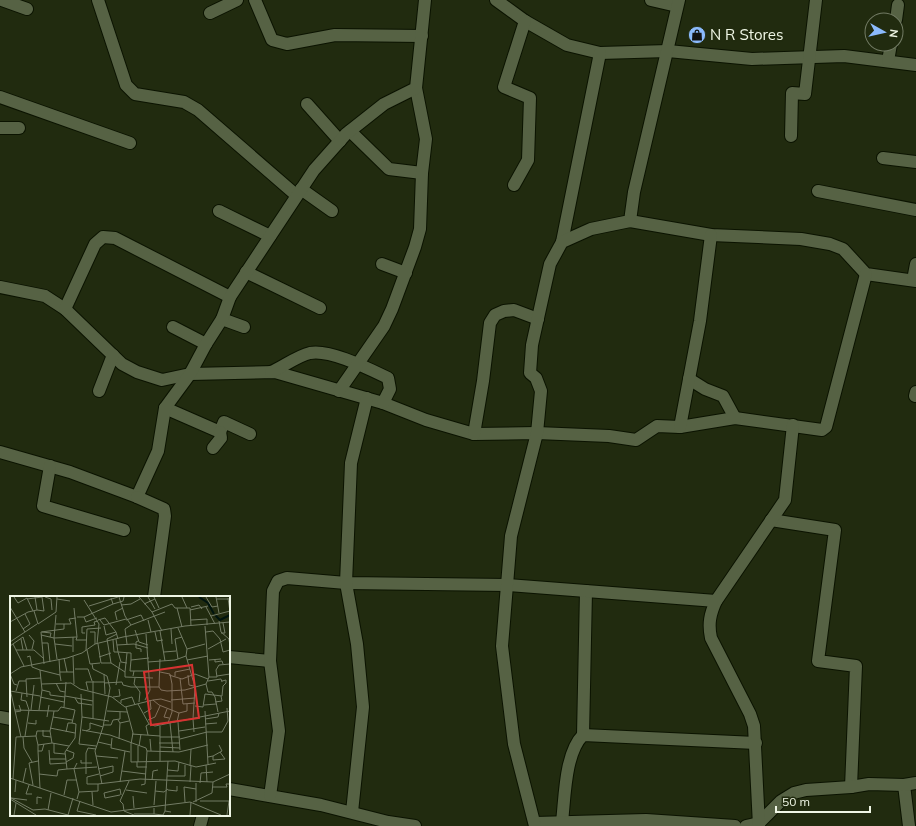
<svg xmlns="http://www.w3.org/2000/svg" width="916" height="826" viewBox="0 0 916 826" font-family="Mulish,sans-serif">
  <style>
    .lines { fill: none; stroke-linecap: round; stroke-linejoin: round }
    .minor-casing { stroke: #0b1300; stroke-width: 14 }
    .minor { stroke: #566244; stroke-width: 12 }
    .labels { text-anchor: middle; stroke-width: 3.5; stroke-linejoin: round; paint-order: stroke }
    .poi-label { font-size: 15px; fill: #eff6e5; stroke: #212b0f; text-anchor: start }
    .inset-river { fill: none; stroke: #00140f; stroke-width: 2 }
    .inset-road { fill: none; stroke: #737c65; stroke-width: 1 }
    .view { fill: #d73231; fill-opacity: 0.15; stroke: #d73231; stroke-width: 2 }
    .inset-edge { fill: none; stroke: #eff6e5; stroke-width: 2 }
  </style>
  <rect width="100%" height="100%" fill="#212b0f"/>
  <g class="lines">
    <defs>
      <g id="minor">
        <polyline points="2,0 27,9"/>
        <polyline points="98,0 126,85 135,94 184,102 198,110 296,195"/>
        <polyline points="255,0 272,40 287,44 335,35 422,36"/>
        <polyline points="496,0 525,21 567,45 600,53 668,51 752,59 844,56 916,65"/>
        <polyline points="651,0 677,6"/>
        <polyline points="210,13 237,0"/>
        <polyline points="896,20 898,5"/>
        <polyline points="888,61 891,44"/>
        <polyline points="0,97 130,143"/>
        <polyline points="307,104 340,141"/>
        <polyline points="0,128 19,128"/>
        <polyline points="350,131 389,169 422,173"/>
        <polyline points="791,136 792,93 805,94 816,0"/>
        <polyline points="883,158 916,162"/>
        <polyline points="514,185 528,160 530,98 504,87 525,21"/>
        <polyline points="301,189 332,211"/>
        <polyline points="818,191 916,210"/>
        <polyline points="219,211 270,236"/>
        <polyline points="630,221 711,235 801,239 830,244 843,249 866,274 916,281"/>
        <polyline points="562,242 600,53"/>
        <polyline points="382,264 406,273"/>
        <polyline points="246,272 320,308"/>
        <polyline points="913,280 916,264"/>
        <polyline points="0,287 45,296 65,309 122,364 137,372 162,380 190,374 275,372 383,403 426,420 474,434 537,433 609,436 636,440 657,426 680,427 735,418 822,430 826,427 866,274"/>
        <polyline points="65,309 95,244 103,237 115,238 230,297"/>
        <polyline points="222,319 244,327"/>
        <polyline points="173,327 206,344"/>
        <path d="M271 372C283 367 297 356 310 353 330 349 369 369 388 378L390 389 383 403"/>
        <polyline points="689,379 705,389 723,396 735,418"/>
        <polyline points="99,391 113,355"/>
        <polyline points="339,391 384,326 392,309 415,247 420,229 422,173 426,139 416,88"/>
        <polyline points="915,396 916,392"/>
        <polyline points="165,408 220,432 224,422 250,434"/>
        <polyline points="680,427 700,321 711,235"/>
        <polyline points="474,434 483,381 490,323 495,315 504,311 514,310 538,319"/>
        <polyline points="213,448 221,438 220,432"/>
        <polyline points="0,452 70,472 137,497 158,451 165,408 190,374 206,344 222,319 230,297 314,170 346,134 384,104 416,88 425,0"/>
        <polyline points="50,466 43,506 124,530"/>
        <polyline points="137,497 164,509 165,516 154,597"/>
        <polyline points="771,520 835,530 818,661 856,666 851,787"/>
        <polyline points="229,657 270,661"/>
        <polyline points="0,717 11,719"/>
        <polyline points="583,735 586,591"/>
        <polyline points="904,785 909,826"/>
        <polyline points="229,789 321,805 388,822 415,826"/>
        <polyline points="270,796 279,731 270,661 273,591 278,581 287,578 346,583 507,585 716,601"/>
        <polyline points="352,812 363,707 357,644 346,583 351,463 367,398"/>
        <path d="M562 822C565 796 565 753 583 735L756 743"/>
        <polyline points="535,823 646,820 735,826"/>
        <polyline points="200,826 203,815"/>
        <polyline points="535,826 514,744 502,646 511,536 537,433 541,391 536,378 530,373 532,345 550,264 562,242 591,229 630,221 634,192 679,0"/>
        <polyline points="746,826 759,823 781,801 794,793 806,790 851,787 869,784 904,785 916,783"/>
        <path d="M759 826 754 726 750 714 711 638C708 624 710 614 716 601L785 500 793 425"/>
      </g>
    </defs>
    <use href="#minor" class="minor-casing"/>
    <use href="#minor" class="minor"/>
  </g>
  <defs>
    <symbol id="shop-disc" viewBox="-11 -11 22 22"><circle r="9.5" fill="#8bbafc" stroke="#212b0f"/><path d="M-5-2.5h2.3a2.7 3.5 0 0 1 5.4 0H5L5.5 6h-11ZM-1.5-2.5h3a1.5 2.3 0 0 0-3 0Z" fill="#111"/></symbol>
  </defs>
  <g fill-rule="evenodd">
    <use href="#shop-disc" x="687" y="25" width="20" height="20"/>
  </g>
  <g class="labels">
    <g class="poi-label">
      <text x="710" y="40">N R Stores</text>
    </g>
  </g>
  <g transform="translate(10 596)">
    <rect width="220" height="220" fill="#212b0f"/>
    <path class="inset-river" d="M189 1 198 7 204 18M205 19 210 24 220 19"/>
    <path class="inset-road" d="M4 1 8 7 17 2 23 15M35 1 41 3 42 14M109 1 115 20 121 29 115 33 117 48M129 1 142 16 152 35M138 1 145 13M144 1 149 12M172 1 177 12M196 1 202 11 208 10M206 1 209 17M218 2 220 16M17 3 32 1M47 3 60 5M207 3H220M74 4 89 28 87 48M103 8 113 5 114 1M134 8 145 3M111 9 121 8 130 3M79 10 108 1M0 11 15 36M181 11 189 9 192 13M196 11 205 28M167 12 172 31M27 14 34 15 32 1M180 14 198 10M24 15 28 28 46 16 47 1M142 16 162 8 165 12H180L181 30M46 19 44 42 47 63M201 20 220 15M67 21H74L76 26 87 22M74 21 103 8 101 2M88 24 95 22 106 36 108 43M90 24 94 29 116 23M107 24 105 16 113 12M116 24 131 19 134 25M138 24 141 36M181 24 197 23V29M209 25 211 36 219 43 220 51M0 26 18 16 27 14 25 1M46 28H61L59 23 66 22M121 29 155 16M94 30 96 39 106 36M195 30 199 81M168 32 177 53 176 60 185 91M13 33 20 28 15 18M161 33 162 48M125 34 129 46 138 49M150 35 155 65M32 36 41 37 40 41M80 36H85V48M145 36 147 45 153 44M196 36 203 35 210 43 213 56 220 54M75 37H72V31L85 29 84 26 88 25M211 37H215L213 27M136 38 138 66 165 64 176 60M19 39 24 45 22 53M31 39 44 42 67 41 64 12M67 41 66 44H76M106 43 108 56 121 57V64L139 62M103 44 104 56H108L111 66 117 67M128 45 126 46V52L131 53V56M0 46 27 28M32 47H38L40 66M3 48 14 70M45 48 62 50M88 48 91 67H101L115 76V81L143 82M107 49 124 48 138 52M0 50 13 41 17 54M177 53 195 48M198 53 216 43M6 54H13L11 43M13 54H24L33 62M76 54 77 33 91 32M77 54 80 68 90 67M63 56V41M154 56 166 55M63 60 64 88M17 61 20 60 22 71 30 74 32 94 29 114M89 61 101 57M54 62 57 76M49 63 50 79M168 63 165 43 172 41M121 64 120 75H124L123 80M177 64 198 60M199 64 211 63M205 64V66L212 65 213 68M101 67 97 43 107 38M34 68 31 36 54 33V28M82 68 83 73 97 80 100 92 93 131 85 155 92 188M65 73H78L82 85M30 74 50 79 51 85M124 75H138M50 76H64M115 76 117 57M150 76 160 78 162 88V116L158 127M0 78 4 88 7 89M0 78 11 71 57 62 72 57 85 48 113 41 175 30 220 26M94 78 95 98M159 79 172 83 185 78 198 83M178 79 179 89 184 90M165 80V76L180 73M207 80 220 78M125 82 124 88 130 96 129 106M170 82 173 108 185 107M198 85 211 83 212 86M46 87 50 95 55 96M94 87 112 86 113 89 121 91H149L151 94 157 95 175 94 196 88 198 96H202L205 101 208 116M32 88 61 87 70 93 102 101 115 111 143 104 149 109 169 117 167 126M196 88 199 81H207L206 74 209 69 220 68M106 89 110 66M149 91 150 63M0 93 11 141M32 94 40 96V99L55 101M78 94 76 86H94M0 95 30 100M6 95 9 85H16M12 97 11 104 16 105 19 114M71 98 72 121M195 98 212 100 213 90 216 87V84L212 85M55 100 83 105M17 101 16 83 31 82M30 101 54 106M103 101 110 100 109 93M65 102 68 107 82 109M135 104 140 94 138 66M143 104 151 103 161 106M161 104 185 102M205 106 212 105 211 100M111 107V104L122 101 125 109M128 108 139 128 145 130 220 115M194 109 206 108M185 110 193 111 195 98M54 111 56 86M116 111 123 137 121 148M157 113 154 121 159 122M5 114 44 115 43 121 62 124M21 114 24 89M44 115H48L51 111 65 114 62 127 66 128 65 142 55 156 57 173 87 171M97 115 117 116M195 115 198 168M5 116 11 115 9 109M134 117 141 113 140 104M169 117 177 115V108M37 121 39 109M83 123V85M183 123 185 91M183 123 184 136M195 123 208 121 209 117M108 124 110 127 119 125M138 124 145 121 150 110M168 126 170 154M18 127 26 128V124M160 127 163 156M195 128 207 127M93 129H101L103 124 110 123V116M40 132 65 137M33 134V140L41 141M72 134 100 139 136 152 137 155M76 135 80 133V127L93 131M169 135 195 131M56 136 58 127H62M122 138 150 140M138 139 136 130 139 128M15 140 19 114M26 140 27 135H40M13 141 14 152 22 166M150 141H170M102 142 101 152 120 156M109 143 110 127M140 143 141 155M170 143 197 136H212L218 125 217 112M88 146 101 149M42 147 40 135 43 121M44 147V157L55 158M149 147H170M121 148V166L165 165 186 171 206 167M28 149V155H32L34 148M86 150 69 148 72 121 99 125M129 150 131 138M150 151 170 152M39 154 40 168 56 167M56 154 64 157 63 162 56 166M28 155 30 192M76 157V178M76 157 78 152 86 153M86 160 108 162M203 160 212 155 209 149M198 161 203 160V164L215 163 210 156M39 163H56M71 164V167H82M150 165V130M158 165 157 180H175V169M127 166V171H137M128 166V150M67 167 64 173 69 196 67 203M196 169 197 186M180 170 181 153M88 173 103 170V176L90 180M158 174 168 175 169 166M112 175 136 178M29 178 47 180 48 174 57 173M0 182 101 216 180 206 211 219M3 183 6 141 26 140 28 149 42 147 59 150M142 184 143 175 148 174M119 185 110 205 113 208 114 215 124 219M13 186 16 172M110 186 115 155M180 186 181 170M186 187V206M190 187 191 177 203 176M88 188H77V181L89 178M19 189 16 198H22M23 189 19 167 28 165M131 189 135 188 137 155 169 156 198 149M203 191H217L216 188H220M116 194 137 197M158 194 167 195V190M145 195 154 196 158 193M5 196 6 184M69 196 88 195V188L130 183 203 186M82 196 83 209M54 199 57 184H67M110 199 95 202 94 197 110 193 111 199M123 200 124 212M0 203 26 219M17 204 1 202 23 214 35 213 58 219M70 205 67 215 86 219M190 205H220M175 206 174 191 186 193M183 206 202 197 203 186 220 178M27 208V201L32 202M144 209 146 185M38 214 41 197M155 215 157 180M124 218H144V212M144 218 153 219 155 215 161 216M4 219 6 207M58 219 63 202M180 219 181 206M217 219 219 205"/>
    <path class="view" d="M182 69 189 122 141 129 134 76Z"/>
    <rect width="220" height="220" class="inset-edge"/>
  </g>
  <g transform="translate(884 32) rotate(98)"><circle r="19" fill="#212b0f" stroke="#737c65"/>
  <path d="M0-3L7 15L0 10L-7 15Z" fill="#8bbafc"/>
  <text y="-6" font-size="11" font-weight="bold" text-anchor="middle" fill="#eff6e5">N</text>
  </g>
  <path d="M776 806v6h94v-6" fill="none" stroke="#eff6e5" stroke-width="2"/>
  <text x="782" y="806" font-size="12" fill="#eff6e5" stroke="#212b0f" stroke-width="3" paint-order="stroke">50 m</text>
</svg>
